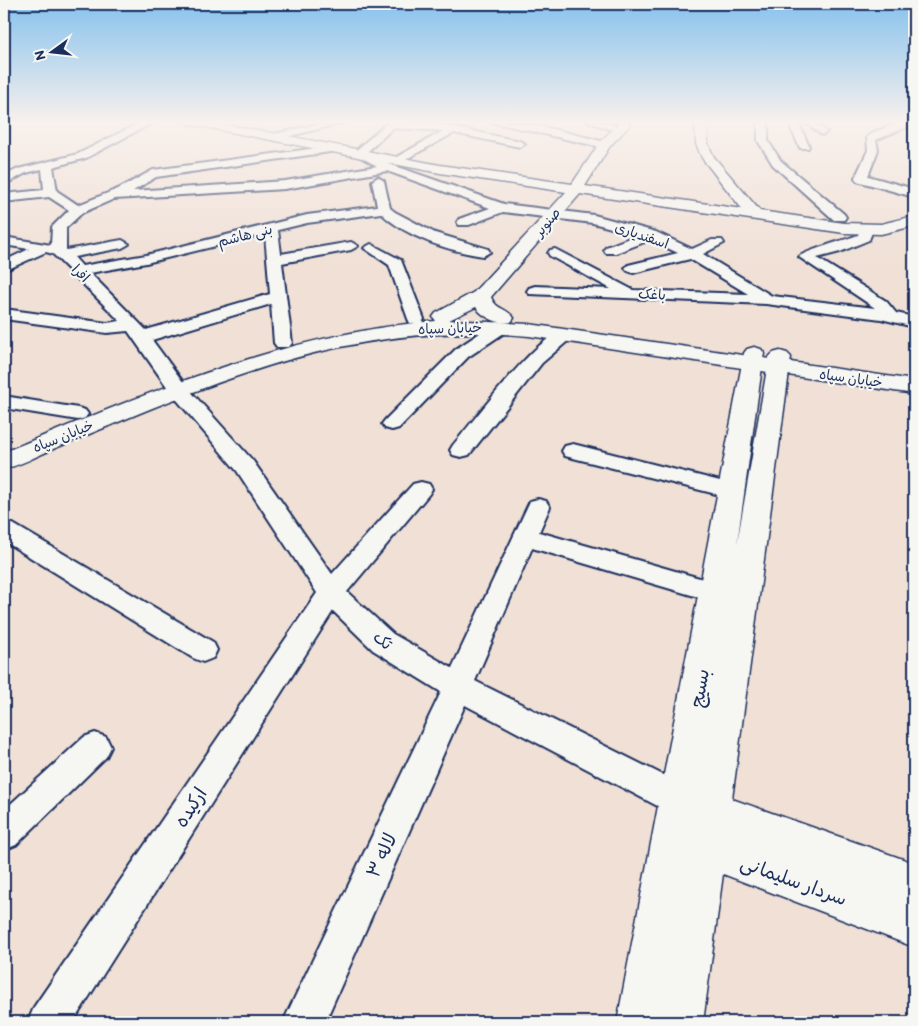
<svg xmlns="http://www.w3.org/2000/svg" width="918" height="1026" viewBox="0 0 918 1026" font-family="Itim,'Playpen Sans Arabic',sans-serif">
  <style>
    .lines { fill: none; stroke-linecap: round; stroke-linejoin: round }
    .minor-casing { stroke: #1b2f5e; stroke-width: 4 }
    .tertiary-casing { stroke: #1b2f5e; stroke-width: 3 }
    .secondary-casing { stroke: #1b2f5e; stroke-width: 3 }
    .minor { fill: #f6f6f2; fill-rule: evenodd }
    .tertiary { fill: #f6f6f2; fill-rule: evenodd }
    .secondary { fill: #f6f6f2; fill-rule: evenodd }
    .labels { text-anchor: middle; stroke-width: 4.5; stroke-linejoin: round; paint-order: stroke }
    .far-street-label { font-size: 14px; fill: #1b2f5e; stroke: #f6f6f2 }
    .street-label { font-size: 16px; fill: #1b2f5e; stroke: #f6f6f2 }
    .near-street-label { font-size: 19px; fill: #1b2f5e; stroke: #f6f6f2 }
  </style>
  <rect width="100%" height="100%" fill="#f0e0d6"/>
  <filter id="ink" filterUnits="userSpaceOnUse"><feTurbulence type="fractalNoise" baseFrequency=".02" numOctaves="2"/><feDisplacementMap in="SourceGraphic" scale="10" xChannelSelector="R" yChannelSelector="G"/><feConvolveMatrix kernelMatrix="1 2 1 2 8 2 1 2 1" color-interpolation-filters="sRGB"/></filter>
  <g filter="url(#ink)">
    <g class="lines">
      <defs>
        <g id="minor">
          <path d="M143 121H156L86 158 53 167 57 191 78 205 120 188 153 170 333 146 338 149 337 151 156 177 133 191 285 181 377 166 353 153 387 123 406 121 405 123 438 124 520 141 525 144 520 147 454 133 397 164 391 161 393 159 443 131 393 128 367 152 392 165 504 204 594 215 656 232 692 249 712 240H722L724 243 703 254 772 296 875 308 799 257C802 252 848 239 858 235L861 227H871L873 230 869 240 840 252 817 258 886 301 896 313 914 317V327L881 319 766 304 529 294 527 291 529 288 535 286 611 289 550 256 548 253 550 250 555 249 633 290 748 294 690 259 633 273 628 271 625 268 628 265 678 253 650 240 616 253H606L604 250 606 247 637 235 593 223 503 212 469 225H459L457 222 459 219 490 208 387 171 285 189 114 199 82 213 66 228V250L122 240 129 244 122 248 74 257 82 266 146 255 307 215 377 206 372 181 378 177 384 181 390 208 395 212 435 233 488 249 490 252 483 256C449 251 406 237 381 213L307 223 278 230 281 254 351 242 358 246 351 250 282 263 292 343 289 347H277L274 343 271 304 152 340 186 386 253 461 332 574 413 484 421 482 429 484 432 489 429 494 347 592 393 634 452 668 530 501 538 499 546 501 550 507 539 532 724 585 728 592 724 599 715 602 532 548 475 681 691 789 696 800 691 811 679 816 667 811 465 705 325 1022H283L441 692 373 650 333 611 73 1022H28L34 1007 317 593 237 471 172 394 128 331 107 333 4 319V309L107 323 120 321 53 254 46 252 4 271V261L29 249 4 245V237L51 245 52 227 69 210 49 197 4 202V194L44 190 42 169 26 173 4 185V176L18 169 78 154ZM265 234 270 294 146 330 90 273 146 263Z"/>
          <polygon points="331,121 350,121 274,140 269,137 270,135"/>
          <path d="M487 121C528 121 569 133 609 143L610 145 605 148Z"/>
          <polygon points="587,121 602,121 625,130 620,133"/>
          <polygon points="758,121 768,121 768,141 781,161 844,214 846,217 844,220 834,220 773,165 758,141"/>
          <polygon points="792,121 802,121 800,126 809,146 808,148 800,148 799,146 790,126"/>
          <polygon points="803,121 814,121 827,132 822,135"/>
          <polygon points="904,121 914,121 914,124 876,140 878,150 868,176 914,189 914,197 857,181 855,178 868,150 867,137 876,131"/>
          <polygon points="371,244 401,260 424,319 422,323 410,323 408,319 389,265 364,248"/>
          <polygon points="501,322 507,323 510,327 507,331 468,357 399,428 392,430 385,428 382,424 385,420 456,349 495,323"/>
          <path d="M564 330 570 331 573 335 570 339 542 363 469 455 461 457 453 455 450 450 453 445C475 420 535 337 564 330Z"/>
          <polygon points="4,396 78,408 85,410 88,414 85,418 78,420 4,408"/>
          <polygon points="573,444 740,486 743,491 740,496 732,498 565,456 562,451 565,446"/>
          <polygon points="4,522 13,524 213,642 217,650 213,658 203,662 193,658 4,541"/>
          <polygon points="95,733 106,737 111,747 106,757 16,845 4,850 4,810 84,737"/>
        </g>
        <g id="tertiary">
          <path d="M183 121H208L440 165 572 184 601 141 618 124 616 121H628L630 125 610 146 585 186 742 209 702 158 696 144 695 121H707L708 144 714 157 760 211 844 223 881 224 914 216V226L881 234 844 233 580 194 491 297C496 310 506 307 514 318L511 322C499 325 482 317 476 307L443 323 436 321 433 317 436 313 474 292 566 192 440 173 189 124Z"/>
          <polygon points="754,347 761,349 764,353 737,544 769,357 773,353 780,351 787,353 791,357 732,799 914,863 914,947 723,874 703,1022 617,1022 744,353 747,349"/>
        </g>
        <path id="secondary" d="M447 320 529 324 914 380V394L529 336C388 322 269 360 140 413 111 425 82 437 53 449 37 456 21 465 4 469V452C147 393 290 331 447 320Z"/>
      </defs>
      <use href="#minor" class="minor-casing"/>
      <use href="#tertiary" class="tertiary-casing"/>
      <use href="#secondary" class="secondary-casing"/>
      <use href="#minor" class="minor"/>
      <use href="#tertiary" class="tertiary"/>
      <use href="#secondary" class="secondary"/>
    </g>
  </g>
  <linearGradient id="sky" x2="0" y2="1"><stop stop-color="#87c2ee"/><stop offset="0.46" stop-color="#f8f1ed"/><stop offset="1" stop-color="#f8f1ed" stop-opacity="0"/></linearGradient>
  <rect width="918" height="265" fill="url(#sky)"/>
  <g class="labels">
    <g class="far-street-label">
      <text transform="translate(547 222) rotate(-50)" y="5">صنوبر</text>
      <text transform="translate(245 235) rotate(-14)" y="5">بنی هاشم</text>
      <text transform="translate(642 235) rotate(19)" y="5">اسفندیاری</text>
      <text transform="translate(81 273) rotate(45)" y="5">افرا</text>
      <text transform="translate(652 294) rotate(3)" y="5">باغک</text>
      <text transform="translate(450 328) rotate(-2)" y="5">خیابان سپاه</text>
      <text transform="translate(851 378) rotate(8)" y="5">خیابان سپاه</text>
      <text transform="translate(63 436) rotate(-22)" y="5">خیابان سپاه</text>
    </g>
    <g class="street-label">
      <text transform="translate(383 640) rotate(38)" y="6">تک</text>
    </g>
    <g class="near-street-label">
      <text transform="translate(699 688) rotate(-80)" y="7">بسیج</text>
      <text transform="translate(190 807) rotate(-57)" y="7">ارکیده</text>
      <text transform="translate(381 855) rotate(-65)" y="7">لاله ۳</text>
      <text transform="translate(794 880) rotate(20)" y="7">سردار سلیمانی</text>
    </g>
  </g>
  <rect width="918" height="1026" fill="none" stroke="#f6f6f2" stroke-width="20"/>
  <rect x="10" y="10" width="898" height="1006" fill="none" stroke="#1b2f5e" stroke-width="2" filter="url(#ink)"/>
  <g transform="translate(52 52) rotate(255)" stroke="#f6f6f2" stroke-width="4" paint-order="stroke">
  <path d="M0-4L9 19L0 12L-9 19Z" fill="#1b2f5e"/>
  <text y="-8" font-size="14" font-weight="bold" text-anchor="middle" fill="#1b2f5e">N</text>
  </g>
</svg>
